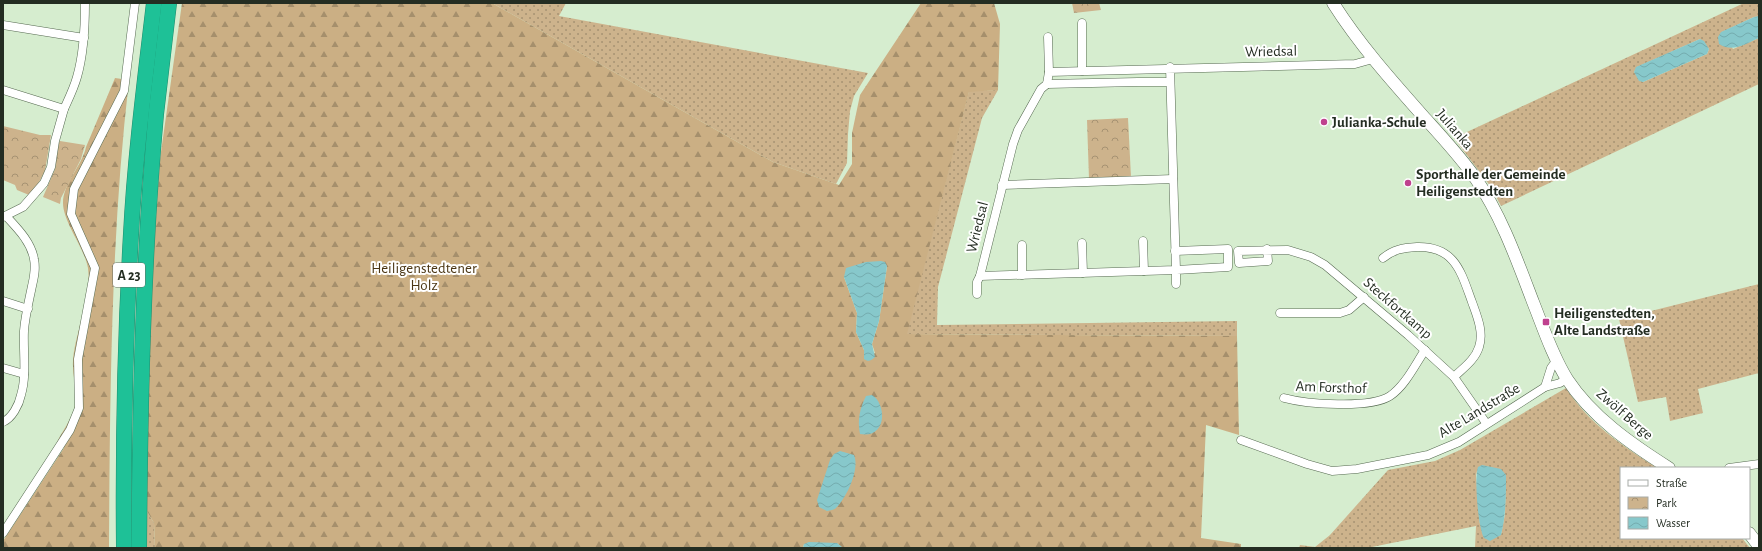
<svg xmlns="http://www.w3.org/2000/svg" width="1762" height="551" viewBox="0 0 1762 551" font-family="'Alegreya Sans',sans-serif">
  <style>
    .grass { fill: url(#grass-dots); fill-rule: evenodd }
    .forest { fill: url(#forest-firs); fill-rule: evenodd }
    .park { fill: url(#park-crowns) }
    .water { fill: url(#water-waves) }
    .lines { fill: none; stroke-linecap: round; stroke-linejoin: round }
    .street-casing { stroke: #566a51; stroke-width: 9 }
    .secondary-casing { stroke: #566a51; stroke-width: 13 }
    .highway-casing { stroke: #208d6e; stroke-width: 16 }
    .street { stroke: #fff; stroke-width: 8 }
    .secondary { stroke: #fff; stroke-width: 12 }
    .highway { stroke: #1ec197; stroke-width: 15 }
    .poi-dot { fill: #bf418e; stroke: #fff; stroke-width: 1.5 }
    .labels { text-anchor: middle; stroke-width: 4; stroke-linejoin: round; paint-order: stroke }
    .shield { fill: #fff; stroke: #666c64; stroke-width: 1 }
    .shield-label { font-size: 14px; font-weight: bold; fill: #242d22 }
    .street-label { font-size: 15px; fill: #242d22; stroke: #fff }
    .poi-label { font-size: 15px; font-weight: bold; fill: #242d22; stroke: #fff; text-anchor: start }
    .park-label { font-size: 15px; fill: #4b3614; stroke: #fff }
  </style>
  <defs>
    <pattern id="grass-dots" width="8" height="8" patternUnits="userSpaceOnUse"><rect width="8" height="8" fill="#cdb38c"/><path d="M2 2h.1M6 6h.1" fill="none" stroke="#a69272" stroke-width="1.8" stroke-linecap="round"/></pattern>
    <pattern id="forest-firs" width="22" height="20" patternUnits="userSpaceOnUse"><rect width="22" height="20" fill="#cbaf84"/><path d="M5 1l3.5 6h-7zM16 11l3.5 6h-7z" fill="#a58f6c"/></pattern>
    <pattern id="park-crowns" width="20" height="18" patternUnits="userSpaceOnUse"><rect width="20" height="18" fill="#cdb38c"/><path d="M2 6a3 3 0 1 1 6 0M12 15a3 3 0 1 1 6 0" fill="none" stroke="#a69272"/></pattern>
    <pattern id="water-waves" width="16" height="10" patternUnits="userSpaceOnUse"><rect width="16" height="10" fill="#87c8cb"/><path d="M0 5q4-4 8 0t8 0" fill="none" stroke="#74acae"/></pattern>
  </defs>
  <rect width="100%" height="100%" fill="#d6edcf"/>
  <g class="grass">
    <polygon points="492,3 566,3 559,16 868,73 854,96 850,111 848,134 847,163 836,184 773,162"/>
    <path d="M1744 3H1759V16L1754 17 1722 32 1733 49 1759 38V84L1501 206 1491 187 1454 138ZM1700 39 1709 49 1707 54 1643 82 1634 72 1637 67Z"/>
    <polygon points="998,90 982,118 938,287 937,325 1237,321 1237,336 906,334 969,91"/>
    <polygon points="1759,284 1759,373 1698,389 1703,413 1670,421 1666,397 1638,402 1619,319"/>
    <path d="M1566 388C1588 423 1623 446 1657 468H1621V538H1742L1750 548H1475L1476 526 1367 548H1299L1300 545 1315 547 1330 535 1388 470 1435 461 1460 450ZM1477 471 1506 475 1505 514 1501 535 1480 525 1476 475Z"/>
    <polygon points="145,508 154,523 155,548 146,548"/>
  </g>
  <g class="forest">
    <path d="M182 3H492L773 162 839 185 852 164V133L860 95 921 3H994L1000 24 998 90 969 92 907 334 1237 336 1239 435 1206 425 1201 538 1241 544V548H843L837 543 804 544 803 548H155L154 523 145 508 151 290 160 159ZM887 266 879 321 872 344 875 353 864 359V350L856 332 857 313 844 277Z"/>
    <path d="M115 78 129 80C111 235 110 392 109 548H3V541L64 448 57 442C62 432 70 421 74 410 79 395 72 377 73 361 75 332 92 298 88 268 84 247 63 222 63 203 63 183 82 166 86 147Z"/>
  </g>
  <g class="park">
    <polygon points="1072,3 1099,3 1101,10 1074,13"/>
    <polygon points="1128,118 1131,177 1089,179 1087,120"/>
    <polygon points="3,126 40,135 51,135 45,171 38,184 29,195 17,190 15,185 3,180"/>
    <polygon points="60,141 85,145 81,159 61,198 60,204 43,197 55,169 58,145"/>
  </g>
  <g class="water">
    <path d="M1759 16V38C1745 44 1733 53 1719 44L1718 37 1721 32 1754 17Z"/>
    <polygon points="1700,39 1704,41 1709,49 1707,54 1643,82 1639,81 1634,72 1636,67"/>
    <path d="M881 261 885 262 887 266 879 321 872 344 875 357C871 361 868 362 864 359V350L856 332 857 313 844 277 846 268 866 262Z"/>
    <path d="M872 395C887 404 887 439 860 434 857 420 860 408 866 396Z"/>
    <path d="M840 451 854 455C860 469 847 497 836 508 834 510 830 510 827 511L819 507 817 500 830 460 834 454Z"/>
    <path d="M1482 465 1501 469 1506 475C1506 495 1506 515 1501 535L1490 541 1484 538C1478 528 1474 478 1478 467Z"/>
    <polygon points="809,542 837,543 843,548 803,548 804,544"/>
  </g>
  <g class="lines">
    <defs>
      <g id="street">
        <polyline points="3,25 84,38"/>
        <polyline points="1048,37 1049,72"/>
        <polyline points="1170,67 1176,270 980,276 1013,144 1018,130 1041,89 1047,84 1049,72 1355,64 1373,59"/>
        <polyline points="1082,71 1082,23"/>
        <polyline points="1047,84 1138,82 1169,82"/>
        <polyline points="3,90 64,109 55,141 51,167 44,183 23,207 3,217"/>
        <path d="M64 109C69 98 74 88 77 77 84 53 85 28 85 3"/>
        <polyline points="1002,185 1173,179"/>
        <polyline points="1143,241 1144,271"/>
        <polyline points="1082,243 1083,273"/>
        <polyline points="1267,249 1268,261 1239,263 1238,251 1288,250 1311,257 1325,265 1408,335 1454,377 1486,423"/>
        <polyline points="1175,251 1228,249 1228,267 1176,270 1176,284"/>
        <path d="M1383 258C1394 249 1403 248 1417 247 1455 246 1461 272 1472 302 1477 316 1484 332 1479 347 1475 360 1463 368 1454 377"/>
        <polyline points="1022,275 1022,245"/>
        <polyline points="977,294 977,282 980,276"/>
        <polyline points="3,301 28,309"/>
        <polyline points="1280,313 1340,313 1349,310 1364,297"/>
        <polyline points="3,368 24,374"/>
        <polyline points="1545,387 1551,368 1557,360"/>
        <path d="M1284 398C1306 404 1370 409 1390 396 1405 386 1415 365 1425 350"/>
        <path d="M3 422C12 418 19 405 21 395 27 375 23 352 24 331 25 316 29 301 32 286 34 277 36 269 34 259 31 242 18 229 6 216"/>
        <polyline points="1241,440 1307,464 1332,471 1357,469 1428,455 1459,442 1545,387 1560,383 1567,378"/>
        <polyline points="1729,468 1759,464"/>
        <polyline points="3,533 70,430 79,408 78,359 95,268 71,214 74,189 124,91 135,3"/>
      </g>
      <g id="secondary">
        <path d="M1333 3C1359 44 1391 80 1423 116 1441 136 1460 156 1476 179 1501 215 1517 260 1533 302 1543 327 1552 355 1567 379 1592 417 1631 444 1669 468"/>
        <polyline points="1749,533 1759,546"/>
      </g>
      <g id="highway">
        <path d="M124 548C123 443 125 339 131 234 135 157 145 80 154 3"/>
        <path d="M139 548C140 403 143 258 156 114 160 77 165 40 169 3"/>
      </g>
    </defs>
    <use href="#street" class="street-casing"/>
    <use href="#secondary" class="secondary-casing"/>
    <use href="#highway" class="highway-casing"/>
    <use href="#street" class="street"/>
    <use href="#secondary" class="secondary"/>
    <use href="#highway" class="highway"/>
  </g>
  <g class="poi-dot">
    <circle cx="1324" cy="122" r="4"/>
    <circle cx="1408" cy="183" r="4"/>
    <rect x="1542" y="318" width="8" height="8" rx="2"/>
  </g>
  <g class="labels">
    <rect class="shield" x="113" y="263" width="32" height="24" rx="3"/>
    <g class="shield-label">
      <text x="129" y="280">A 23</text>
    </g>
    <g class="street-label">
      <text transform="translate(1271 51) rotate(-1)" y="5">Wriedsal</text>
      <text transform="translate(1455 129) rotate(49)" y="5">Julianka</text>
      <text transform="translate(977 227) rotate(-76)" y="5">Wriedsal</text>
      <text transform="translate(1398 308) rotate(41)" y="5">Steckfortkamp</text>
      <text transform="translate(1331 387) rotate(2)" y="5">Am Forsthof</text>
      <text transform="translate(1479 410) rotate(-31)" y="5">Alte Landstraße</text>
      <text transform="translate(1625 414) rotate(41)" y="5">Zwölf Berge</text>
    </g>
    <g class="poi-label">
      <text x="1332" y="127">Julianka-Schule</text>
      <text x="1416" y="179">Sporthalle der Gemeinde<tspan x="1416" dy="17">Heiligenstedten</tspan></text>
      <text x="1554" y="318">Heiligenstedten,<tspan x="1554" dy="17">Alte Landstraße</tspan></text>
    </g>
    <g class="park-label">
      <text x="424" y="273">Heiligenstedtener<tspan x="424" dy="17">Holz</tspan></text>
    </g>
  </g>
  <rect width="1762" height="551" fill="none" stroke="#242d22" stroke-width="8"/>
  <rect x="1620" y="467" width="130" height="72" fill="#ffffff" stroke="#a7aba7"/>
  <rect x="1628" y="480" width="20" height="6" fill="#ffffff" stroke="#a7aba7"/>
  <text x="1656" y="487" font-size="12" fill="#242d22">Straße</text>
  <rect x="1628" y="497" width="20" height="12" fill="url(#park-crowns)" stroke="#a7aba7"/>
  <text x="1656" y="507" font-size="12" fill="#242d22">Park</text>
  <rect x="1628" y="517" width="20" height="12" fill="url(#water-waves)" stroke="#a7aba7"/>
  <text x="1656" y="527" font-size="12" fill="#242d22">Wasser</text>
</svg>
